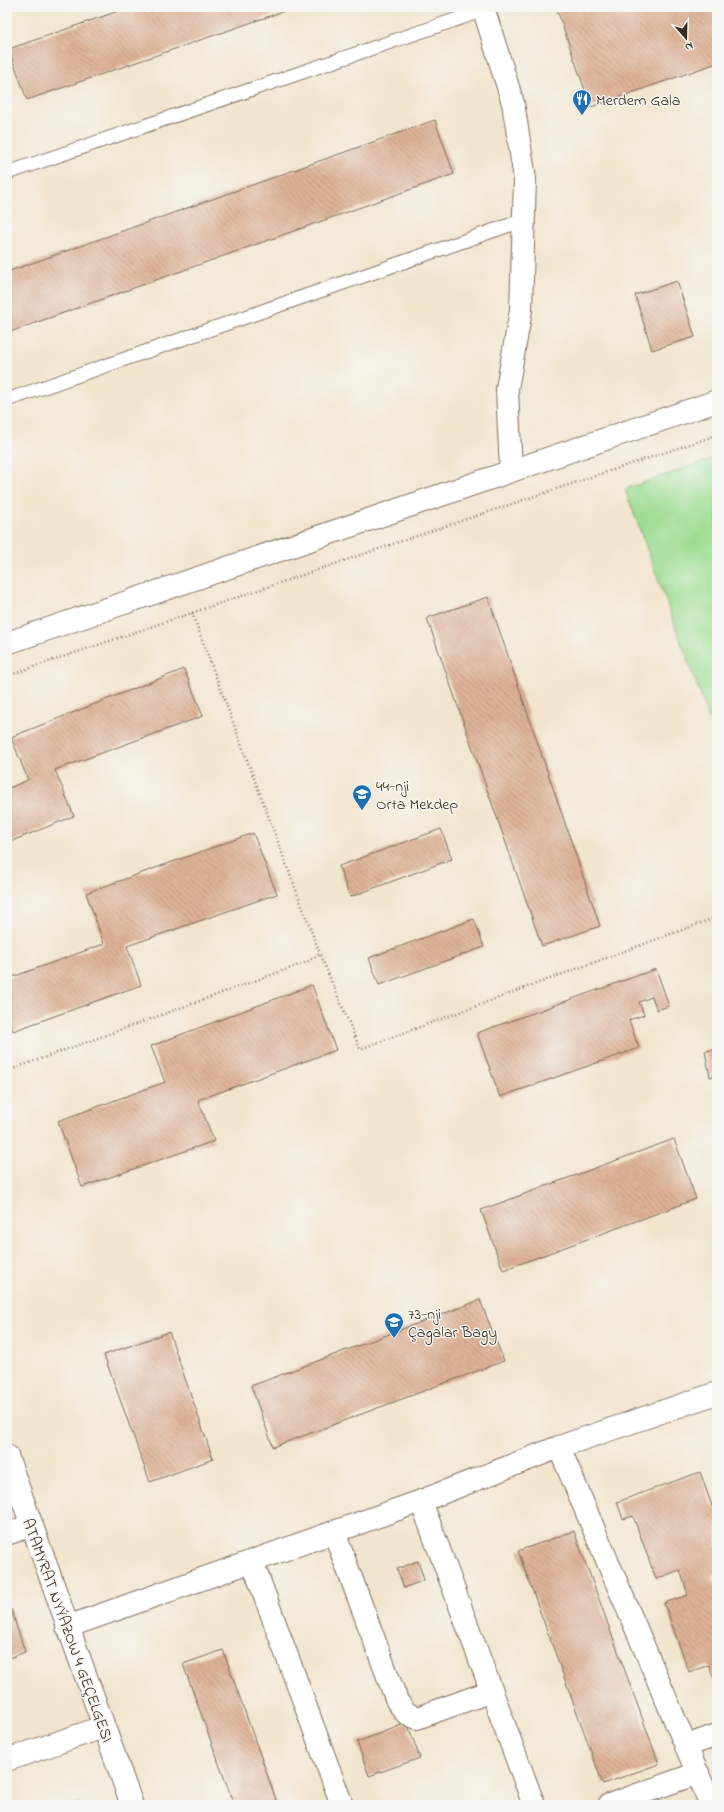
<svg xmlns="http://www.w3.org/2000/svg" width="724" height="1812" viewBox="0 0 724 1812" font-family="'Indie Flower',sans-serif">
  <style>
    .park { fill: #9ddd92; stroke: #6c8458 }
    .building { fill: url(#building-back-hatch) }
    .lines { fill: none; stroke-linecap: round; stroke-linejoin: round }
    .lane-casing { stroke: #7b6b5c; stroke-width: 15 }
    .street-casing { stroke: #7b6b5c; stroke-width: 24 }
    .path { stroke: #7b6b5c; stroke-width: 2.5; stroke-dasharray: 1 3; stroke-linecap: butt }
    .lane { stroke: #fff; stroke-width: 13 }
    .street { stroke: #fff; stroke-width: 22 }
    .labels { text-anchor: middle; stroke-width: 3; stroke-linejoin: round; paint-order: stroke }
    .poi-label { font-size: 16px; fill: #3b2a1e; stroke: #f6f6f2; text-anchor: start }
    .street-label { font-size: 16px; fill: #3b2a1e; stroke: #f6f6f2 }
  </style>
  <defs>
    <pattern id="building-back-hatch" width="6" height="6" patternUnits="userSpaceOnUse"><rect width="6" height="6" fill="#deb296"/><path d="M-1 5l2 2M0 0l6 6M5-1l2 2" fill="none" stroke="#b5917a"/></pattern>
  </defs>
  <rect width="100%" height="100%" fill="#f6f6f2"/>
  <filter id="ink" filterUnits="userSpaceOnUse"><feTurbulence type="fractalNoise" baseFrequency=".025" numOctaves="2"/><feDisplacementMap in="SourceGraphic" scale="8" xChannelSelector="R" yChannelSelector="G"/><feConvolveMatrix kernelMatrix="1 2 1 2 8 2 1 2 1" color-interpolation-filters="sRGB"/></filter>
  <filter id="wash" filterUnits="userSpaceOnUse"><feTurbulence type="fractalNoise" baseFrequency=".012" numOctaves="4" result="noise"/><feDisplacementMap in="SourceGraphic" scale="16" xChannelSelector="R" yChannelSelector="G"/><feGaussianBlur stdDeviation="0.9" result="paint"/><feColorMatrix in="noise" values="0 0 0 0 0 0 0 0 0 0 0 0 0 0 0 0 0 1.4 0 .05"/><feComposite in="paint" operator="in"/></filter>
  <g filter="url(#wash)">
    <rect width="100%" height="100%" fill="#f2e5ce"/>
    <polygon class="park" points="717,457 717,740 625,489"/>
    <g id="blocks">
      <g class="building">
        <polygon points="130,7 296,7 27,100 9,49"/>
        <polygon points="556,7 717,7 717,63 591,107"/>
        <polygon points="435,120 454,174 7,333 7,272"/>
        <polygon points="677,281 695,337 652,350 635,295"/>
        <polygon points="488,597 600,926 542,946 427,618"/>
        <polygon points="184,669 203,716 55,770 74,816 7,843 7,789 28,780 11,737"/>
        <polygon points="441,829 452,859 350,897 339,866"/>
        <polygon points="253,833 277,894 127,946 141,985 13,1031 7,1015 7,979 104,944 86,893"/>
        <polygon points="474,919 484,947 379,985 369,958"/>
        <polygon points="656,969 669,1006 657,1010 652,997 639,1002 644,1015 629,1020 639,1048 500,1097 477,1033"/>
        <polygon points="312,985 336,1050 198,1100 214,1141 82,1187 58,1121 165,1082 151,1046"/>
        <polygon points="717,1049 717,1075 710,1077 705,1051"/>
        <polygon points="674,1139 696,1199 503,1270 481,1210"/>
        <polygon points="480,1300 504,1361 273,1447 251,1386"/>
        <polygon points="169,1332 213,1459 150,1482 104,1355"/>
        <polygon points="700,1472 712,1506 717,1505 717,1574 713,1576 717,1588 717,1687 709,1665 689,1672 664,1603 688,1595 680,1570 656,1579 633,1516 623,1519 617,1502"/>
        <polygon points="574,1531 659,1764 603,1784 518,1551"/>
        <polygon points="418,1561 424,1580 404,1588 397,1569"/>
        <polygon points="11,1609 25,1652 7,1659 7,1611"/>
        <polygon points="223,1650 278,1805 234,1805 183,1664"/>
        <polygon points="407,1723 420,1758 369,1776 357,1742"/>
        <polygon points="79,1801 81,1805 67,1805"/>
      </g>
    </g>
  </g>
  <g filter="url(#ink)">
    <use href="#blocks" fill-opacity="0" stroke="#7b6b5c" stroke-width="1"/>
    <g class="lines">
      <defs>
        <g id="lane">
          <polyline points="7,173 484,10"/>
          <polyline points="7,400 524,220"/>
        </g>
        <g id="street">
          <polyline points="483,7 513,103 525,179 521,310 507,389 511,470"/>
          <polyline points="7,643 717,401"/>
          <polyline points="559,1447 711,1805"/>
          <polyline points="7,1456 132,1805"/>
          <polyline points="421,1501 534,1805"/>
          <polyline points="334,1532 397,1701 406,1713 417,1718 492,1691"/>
          <polyline points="7,1534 31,1525"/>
          <polyline points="252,1561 342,1805"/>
          <polyline points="67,1627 421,1501 559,1447 717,1393"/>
          <polyline points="686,1746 717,1735"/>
          <polyline points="7,1760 103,1727"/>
          <polyline points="609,1805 698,1773"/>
        </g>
      </defs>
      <use href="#lane" class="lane-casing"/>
      <use href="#street" class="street-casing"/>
      <g class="path">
        <polyline points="192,613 320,954"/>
        <polyline points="7,676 440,528 717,435"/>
        <polyline points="7,1071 307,962 320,954 360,1049 717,917"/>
      </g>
      <use href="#lane" class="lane"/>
      <use href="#street" class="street"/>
    </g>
  </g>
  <defs>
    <symbol id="restaurant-pin" viewBox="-11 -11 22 30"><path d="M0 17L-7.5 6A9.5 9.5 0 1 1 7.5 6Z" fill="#1f6fb2" stroke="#f6f6f2"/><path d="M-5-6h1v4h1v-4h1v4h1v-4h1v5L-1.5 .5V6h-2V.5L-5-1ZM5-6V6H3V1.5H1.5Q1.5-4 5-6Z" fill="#fff"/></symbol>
    <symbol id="school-pin" viewBox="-11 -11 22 30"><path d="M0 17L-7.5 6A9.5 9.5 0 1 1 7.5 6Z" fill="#1f6fb2" stroke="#f6f6f2"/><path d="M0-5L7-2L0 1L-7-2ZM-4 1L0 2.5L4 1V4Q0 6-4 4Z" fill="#fff"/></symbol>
  </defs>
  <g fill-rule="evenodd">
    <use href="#restaurant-pin" x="571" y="88" width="22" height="30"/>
    <use href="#school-pin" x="351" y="783" width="22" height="30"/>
    <use href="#school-pin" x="383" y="1311" width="22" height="30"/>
  </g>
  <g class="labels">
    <g class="poi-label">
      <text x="596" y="105">Merdem Gala</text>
      <text x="376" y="791">44-nji<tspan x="376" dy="18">Orta Mekdep</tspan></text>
      <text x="408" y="1319">73-nji<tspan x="408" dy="18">Çagalar Bagy</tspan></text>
    </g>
    <g class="street-label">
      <text transform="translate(69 1630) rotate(70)" y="6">ATAMYRAT NYÝAZOW 4 GEÇELGESI</text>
    </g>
  </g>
  <rect width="724" height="1812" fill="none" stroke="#f6f6f2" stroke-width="24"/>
  <g transform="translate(686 38) rotate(160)" stroke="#f6f6f2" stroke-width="3" paint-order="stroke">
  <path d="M0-3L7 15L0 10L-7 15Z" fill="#3b2a1e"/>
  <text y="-6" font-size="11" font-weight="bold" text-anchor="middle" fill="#3b2a1e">N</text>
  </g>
</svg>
